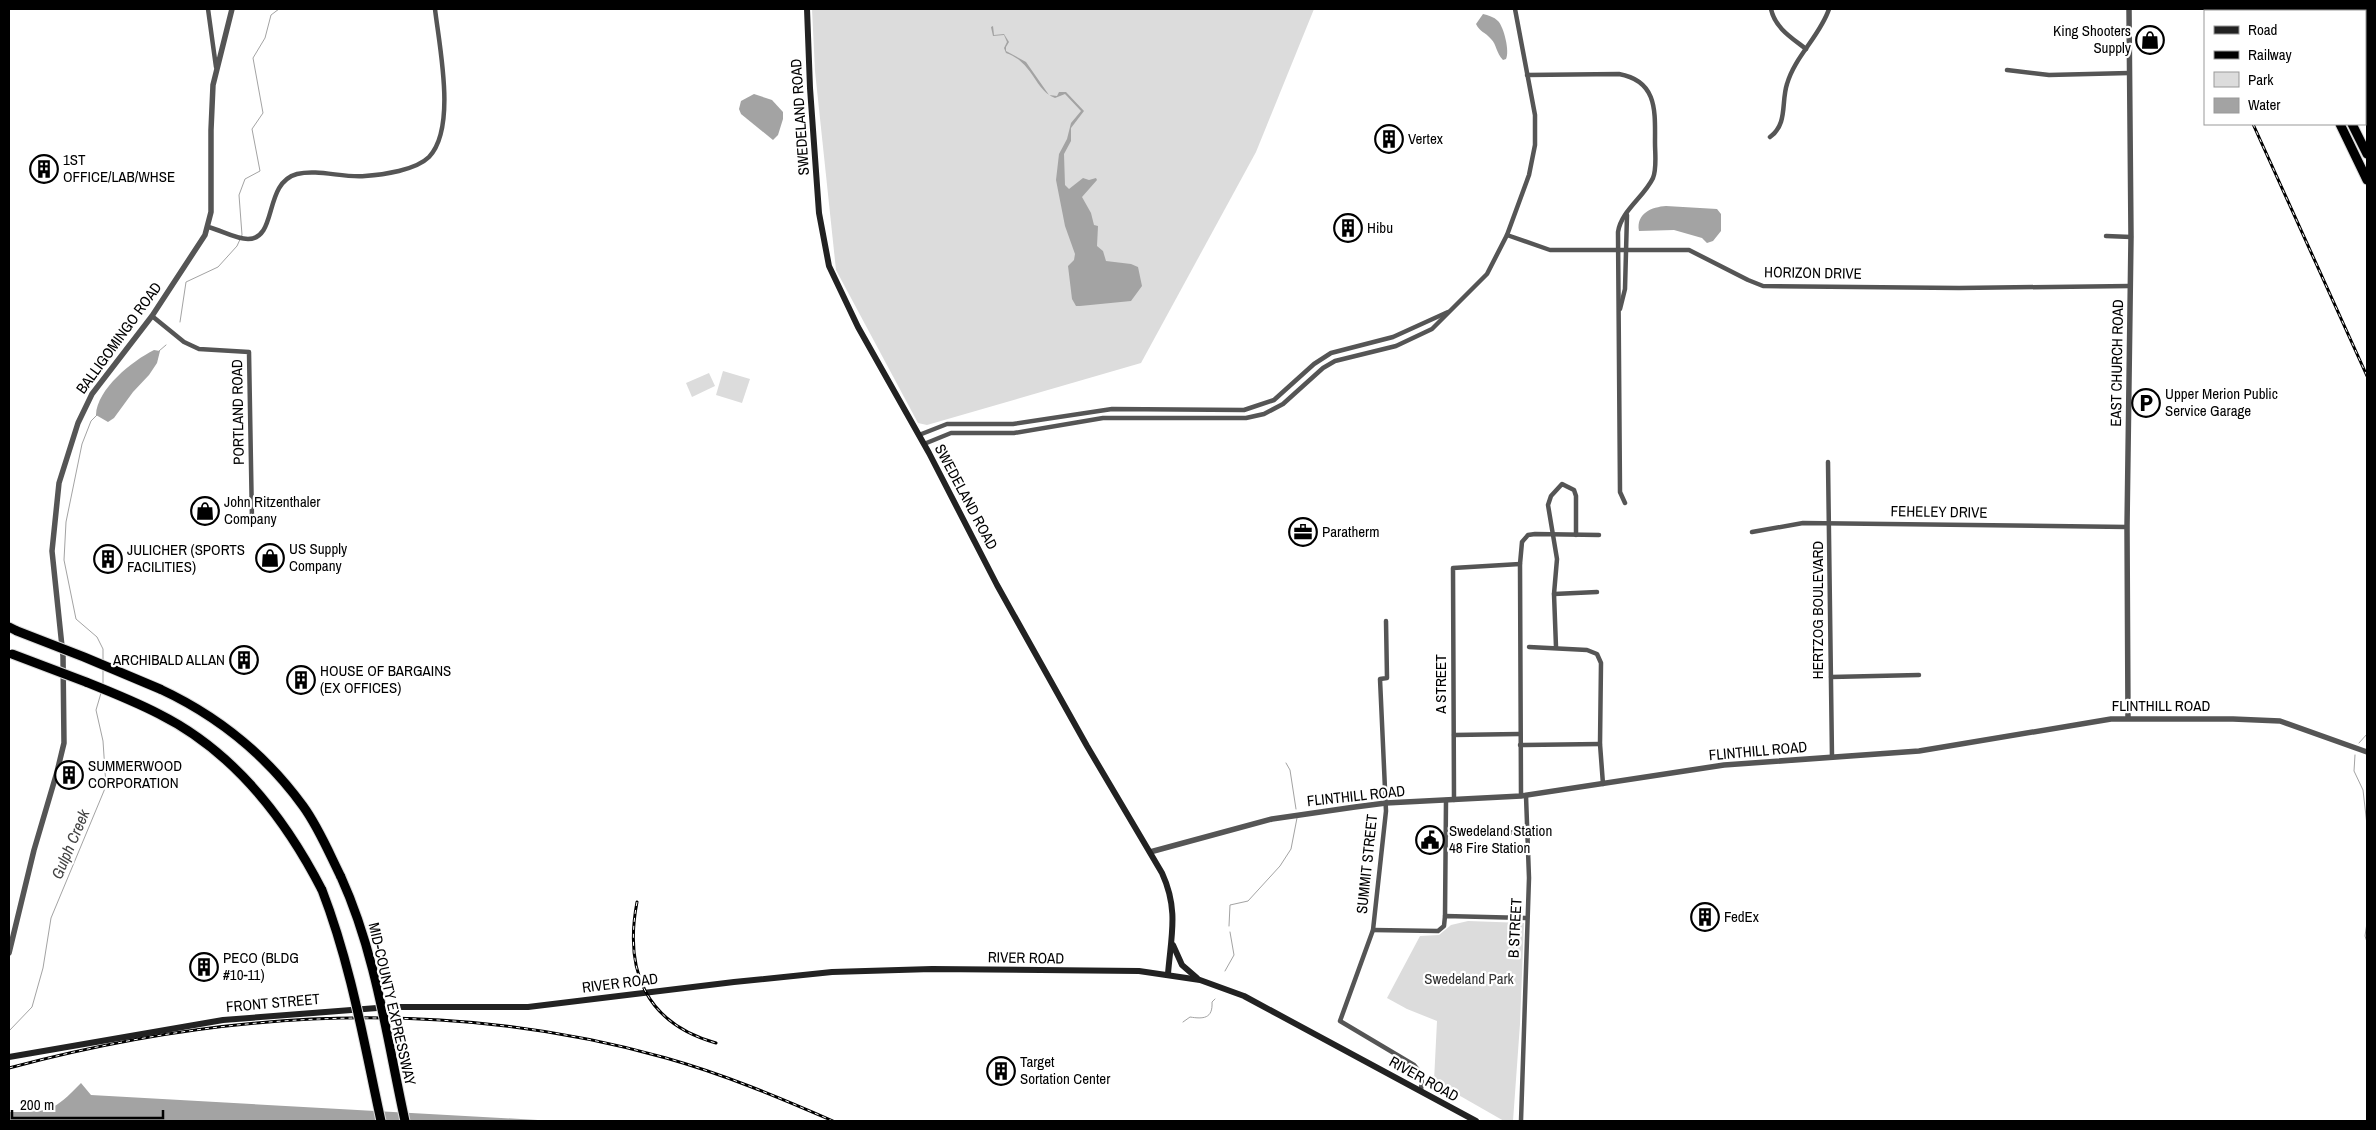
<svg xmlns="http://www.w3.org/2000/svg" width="2376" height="1130" viewBox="0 0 2376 1130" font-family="'Archivo Narrow',sans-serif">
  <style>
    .green { fill: #dcdcdc }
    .water { fill: #a3a3a3 }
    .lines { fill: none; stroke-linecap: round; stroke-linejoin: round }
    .stream { stroke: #a3a3a3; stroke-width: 1 }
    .motorway-casing { stroke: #dbdbdb; stroke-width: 11 }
    .minor { stroke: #555; stroke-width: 4.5 }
    .tertiary { stroke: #555; stroke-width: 5.5 }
    .secondary { stroke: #222; stroke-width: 6 }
    .motorway { stroke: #000; stroke-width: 9 }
    .rail-casing { stroke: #000; stroke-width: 3 }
    .rail { stroke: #fff; stroke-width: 1; stroke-dasharray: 4; stroke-linecap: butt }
    .motorway-bridge-casing { stroke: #dbdbdb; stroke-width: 11; stroke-linecap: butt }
    .motorway-bridge { stroke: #000; stroke-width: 9 }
    .labels { text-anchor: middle; stroke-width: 4.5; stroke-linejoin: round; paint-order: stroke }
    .poi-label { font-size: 15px; fill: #000; stroke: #fff; text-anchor: start }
    .street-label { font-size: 15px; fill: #000; stroke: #fff }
    .park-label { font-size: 15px; fill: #333; stroke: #fff }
    .water-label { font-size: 16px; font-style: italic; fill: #444; stroke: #fff }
  </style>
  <rect width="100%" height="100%" fill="#fff"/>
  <g class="green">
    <polygon points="812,9 1314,9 1256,152 1141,363 927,425 918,423 836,270 815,71"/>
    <polygon points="723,371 750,379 742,403 716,395"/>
    <polygon points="709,373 715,386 692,397 686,383"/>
    <polygon points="1468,921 1524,923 1520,1024 1513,1121 1504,1121 1434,1081 1437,1021 1407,1009 1387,998 1420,936 1439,935 1451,925"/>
  </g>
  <g class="water">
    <path d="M1483 14C1488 15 1494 17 1498 21 1504 27 1510 52 1506 59L1503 60C1496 53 1497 45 1491 39 1485 32 1480 32 1476 24Z"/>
    <path d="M993 26 994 35 1004 34 1009 42 1006 47V51L1026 62 1049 95 1057 96 1059 92H1066L1084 111 1071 128V141L1064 154 1065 185 1069 189 1083 178 1089 180 1096 178 1097 180 1082 197 1091 213 1094 225 1098 226 1097 246 1103 251 1106 261 1131 264 1138 267 1142 286 1131 301 1080 306H1076L1072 299 1068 266 1074 260 1075 254 1065 226 1056 180 1059 154 1067 139 1071 123 1081 111 1065 94 1055 98C1035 91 1033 62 1006 53L1004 48 1007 42 1004 35 993 36 991 27Z"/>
    <polygon points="754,94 772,100 783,112 783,119 778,135 773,140 741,114 739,109 741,101"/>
    <path d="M1666 206 1717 209 1721 214V231L1713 241 1707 243 1702 238 1674 230 1639 231C1636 213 1652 207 1666 206Z"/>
    <path d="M154 350 160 351 157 363 149 375 133 392 114 418 108 422 96 415C97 389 132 361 154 350Z"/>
    <path d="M81 1083 91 1095 555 1121H9V1112C49 1112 53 1112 81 1083Z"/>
  </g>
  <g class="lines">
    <g class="stream">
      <polyline points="2340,9 2342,11"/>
      <polyline points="2365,47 2367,52"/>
      <polyline points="180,322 186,282 218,267 237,246 242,235 239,195 245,179 260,171 252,129 263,113 253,58 265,38 271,15 279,9"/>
      <polyline points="159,351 166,345"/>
      <polyline points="97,415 91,421 82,444 66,522 64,560 76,619 97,637 103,649 103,662"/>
      <polyline points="103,684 103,668"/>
      <polyline points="2359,743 2367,734"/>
      <polyline points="2355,755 2354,771 2363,790 2367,825 2367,892"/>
      <polyline points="1286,763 1290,770 1296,809"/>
      <polyline points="2367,923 2365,936 2367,942"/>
      <polyline points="1229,926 1230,905 1248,901 1280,866 1291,849 1297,818"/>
      <polyline points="1225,971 1234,955 1230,932"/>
      <polyline points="2367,992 2367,1004"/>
      <path d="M1183 1022 1190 1017C1203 1019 1213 1019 1212 1002L1215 999"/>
      <polyline points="9,1031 32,1007 43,968 51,918 106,786 103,741 96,710 101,693"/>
    </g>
    <defs>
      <g id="motorway">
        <polyline points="2284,9 2285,11"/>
        <polyline points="2296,9 2297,11"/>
        <polyline points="2340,124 2367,180"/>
        <polyline points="2352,124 2367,154"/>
        <polyline points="9,627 17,631"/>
        <path d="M86 682C111 692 136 702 159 714 233 751 285 818 322 890"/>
        <path d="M160 689C218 716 266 755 303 806 319 828 329 853 341 877"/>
      </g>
    </defs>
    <use href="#motorway" class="motorway-casing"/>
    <g class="minor">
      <polyline points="208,9 216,67"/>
      <path d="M1771 9C1775 28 1792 38 1806 49"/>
      <polyline points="2007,70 2049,75 2129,73"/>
      <path d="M1527 75 1619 74C1658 81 1655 112 1655 143 1655 154 1657 168 1653 178 1644 197 1621 211 1618 232L1620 492 1625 503"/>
      <path d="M1770 137C1788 124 1781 102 1787 84 1795 56 1820 36 1829 9"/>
      <path d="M208 227C221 230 235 239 248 239 278 239 263 183 297 174 318 169 343 178 365 176 383 175 416 170 429 157 457 128 439 45 435 9"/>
      <polyline points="1507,235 1550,250 1689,250 1748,280 1763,286 1959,288 2130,286"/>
      <polyline points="2106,236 2131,237"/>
      <polyline points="1620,309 1625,289 1627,215"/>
      <polyline points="152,316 184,342 199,349 249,352 252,521"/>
      <polyline points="919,435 947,424 1013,424 1112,409 1244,410 1274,400 1314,364 1331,353 1393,337 1448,312"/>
      <polyline points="924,444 951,433 1014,433 1103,418 1246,418 1264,414 1283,404 1323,368 1335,361 1396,346 1432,329 1487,274 1507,235 1529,175 1535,145 1535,115 1515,9"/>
      <polyline points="1828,462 1832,757"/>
      <polyline points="1752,532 1803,523 2127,527"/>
      <polyline points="1554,594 1597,592"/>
      <polyline points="1386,621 1387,678 1380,679 1386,811 1373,930 1340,1021 1414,1065 1422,1075 1421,1091"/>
      <polyline points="1529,647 1587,650 1597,654 1601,663 1600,744 1603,784"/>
      <polyline points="1556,647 1554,594 1557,559 1548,505 1551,496 1562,484 1574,490 1576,496 1576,535"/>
      <polyline points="1831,677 1919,675"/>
      <polyline points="1454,735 1519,734"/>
      <polyline points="1520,745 1600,744"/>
      <polyline points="1521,796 1520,564 1522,542 1528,535 1535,534 1599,535"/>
      <polyline points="1454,800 1453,568 1520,564"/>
      <polyline points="1447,834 1528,832"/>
      <polyline points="1445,916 1446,800"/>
      <polyline points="1373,930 1438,931 1444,926 1445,916 1527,918"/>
      <polyline points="1521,1121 1529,878 1526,796"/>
    </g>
    <g class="tertiary">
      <polyline points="2128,717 2127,527 2131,237 2129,9"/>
      <polyline points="1150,852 1272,819 1355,807 1386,803 1521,796 1724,765 1919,751 2111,719 2233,719 2280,721 2367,752"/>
      <polyline points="9,953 34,850 57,772 64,743 63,656 52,551 59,483 78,423 92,394 152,316 205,235 211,212 211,130 213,85 232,9"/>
    </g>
    <g class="secondary">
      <path d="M807 9 810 88 819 213 829 266 858 327 929 453 997 585 1087 746 1162 873C1179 910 1171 936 1168 974"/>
      <polyline points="1173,945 1182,965 1197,978"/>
      <polyline points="9,1057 223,1020 390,1007 528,1007 734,982 832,972 932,969 1139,971 1200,980 1244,996 1476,1121"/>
    </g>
    <use href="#motorway" class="motorway"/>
    <defs>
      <g id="rail">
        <polyline points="2208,9 2209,11"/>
        <polyline points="2253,124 2367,376"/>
        <path d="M637 902C624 970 645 1023 716 1043"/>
        <path d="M9 1068C225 1010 449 997 666 1058 723 1074 778 1097 833 1121"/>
      </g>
    </defs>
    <use href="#rail" class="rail-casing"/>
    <use href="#rail" class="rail"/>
    <defs>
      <g id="motorway-bridge">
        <polyline points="17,631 84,657 160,689"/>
        <polyline points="12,654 86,682"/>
        <path d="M341 877C376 954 387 1039 405 1121"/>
        <path d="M322 890C351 965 364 1043 381 1121"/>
      </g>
    </defs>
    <use href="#motorway-bridge" class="motorway-bridge-casing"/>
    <use href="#motorway-bridge" class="motorway-bridge"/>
  </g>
  <defs>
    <symbol id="shop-ring" viewBox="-11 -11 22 22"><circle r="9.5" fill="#fff" stroke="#000" stroke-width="1.5"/><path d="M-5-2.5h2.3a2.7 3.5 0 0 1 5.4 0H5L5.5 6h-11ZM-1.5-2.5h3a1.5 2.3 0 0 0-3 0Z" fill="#000"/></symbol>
    <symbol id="building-ring" viewBox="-11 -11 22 22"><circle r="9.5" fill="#fff" stroke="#000" stroke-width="1.5"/><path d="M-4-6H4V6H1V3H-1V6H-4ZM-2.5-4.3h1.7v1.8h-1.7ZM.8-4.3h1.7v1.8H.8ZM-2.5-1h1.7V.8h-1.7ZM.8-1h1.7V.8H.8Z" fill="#000"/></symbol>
    <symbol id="parking-ring" viewBox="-11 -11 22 22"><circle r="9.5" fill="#fff" stroke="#000" stroke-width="1.5"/><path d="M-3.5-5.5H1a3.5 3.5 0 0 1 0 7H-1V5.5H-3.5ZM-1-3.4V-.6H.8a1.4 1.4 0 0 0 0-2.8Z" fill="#000"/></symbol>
    <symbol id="office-ring" viewBox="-11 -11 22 22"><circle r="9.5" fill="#fff" stroke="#000" stroke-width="1.5"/><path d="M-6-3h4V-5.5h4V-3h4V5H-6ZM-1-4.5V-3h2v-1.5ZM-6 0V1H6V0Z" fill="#000"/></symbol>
    <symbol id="civic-ring" viewBox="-11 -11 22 22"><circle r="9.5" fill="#fff" stroke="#000" stroke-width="1.5"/><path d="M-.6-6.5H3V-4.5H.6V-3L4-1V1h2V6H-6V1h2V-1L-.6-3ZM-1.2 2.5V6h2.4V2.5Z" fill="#000"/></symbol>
  </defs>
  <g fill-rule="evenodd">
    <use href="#shop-ring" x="2134" y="24" width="32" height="32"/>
    <use href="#building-ring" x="1373" y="123" width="32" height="32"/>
    <use href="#building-ring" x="28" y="153" width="32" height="32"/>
    <use href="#building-ring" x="1332" y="212" width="32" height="32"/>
    <use href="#parking-ring" x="2130" y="387" width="32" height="32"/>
    <use href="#shop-ring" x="189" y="495" width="32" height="32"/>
    <use href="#office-ring" x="1287" y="516" width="32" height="32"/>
    <use href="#shop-ring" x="254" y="542" width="32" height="32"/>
    <use href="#building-ring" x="92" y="543" width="32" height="32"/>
    <use href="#building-ring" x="228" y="644" width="32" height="32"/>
    <use href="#building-ring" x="285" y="664" width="32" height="32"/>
    <use href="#building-ring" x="53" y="759" width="32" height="32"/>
    <use href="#civic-ring" x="1414" y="824" width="32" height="32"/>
    <use href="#building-ring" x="1689" y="901" width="32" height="32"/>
    <use href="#building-ring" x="188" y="951" width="32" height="32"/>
    <use href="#building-ring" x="985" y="1055" width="32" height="32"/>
  </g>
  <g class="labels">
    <g class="poi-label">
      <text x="2131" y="36" text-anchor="end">King Shooters<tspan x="2131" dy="17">Supply</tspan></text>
      <text x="1408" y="144">Vertex</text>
      <text x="63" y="165">1ST<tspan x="63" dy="17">OFFICE/LAB/WHSE</tspan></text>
      <text x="1367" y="233">Hibu</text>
      <text x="2165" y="399">Upper Merion Public<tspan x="2165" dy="17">Service Garage</tspan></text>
      <text x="224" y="507">John Ritzenthaler<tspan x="224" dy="17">Company</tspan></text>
      <text x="1322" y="537">Paratherm</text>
      <text x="289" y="554">US Supply<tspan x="289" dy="17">Company</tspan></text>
      <text x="127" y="555">JULICHER (SPORTS<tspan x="127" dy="17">FACILITIES)</tspan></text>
      <text x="225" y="665" text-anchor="end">ARCHIBALD ALLAN</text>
      <text x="320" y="676">HOUSE OF BARGAINS<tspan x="320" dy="17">(EX OFFICES)</tspan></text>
      <text x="88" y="771">SUMMERWOOD<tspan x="88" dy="17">CORPORATION</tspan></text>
      <text x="1449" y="836">Swedeland Station<tspan x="1449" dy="17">48 Fire Station</tspan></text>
      <text x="1724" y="922">FedEx</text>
      <text x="223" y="963">PECO (BLDG<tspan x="223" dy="17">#10-11)</tspan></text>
      <text x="1020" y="1067">Target<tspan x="1020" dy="17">Sortation Center</tspan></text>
    </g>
    <g class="street-label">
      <text transform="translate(800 117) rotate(-94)" y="5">SWEDELAND ROAD</text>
      <text transform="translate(1813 273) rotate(1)" y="5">HORIZON DRIVE</text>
      <text transform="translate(119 338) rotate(-54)" y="5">BALLIGOMINGO ROAD</text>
      <text transform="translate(2117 363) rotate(-89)" y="5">EAST CHURCH ROAD</text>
      <text transform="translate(238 412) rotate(-91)" y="5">PORTLAND ROAD</text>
      <text transform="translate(966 497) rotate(62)" y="5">SWEDELAND ROAD</text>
      <text transform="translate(1939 512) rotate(1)" y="5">FEHELEY DRIVE</text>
      <text transform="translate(1818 610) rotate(-90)" y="5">HERTZOG BOULEVARD</text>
      <text transform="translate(1441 684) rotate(-90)" y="5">A STREET</text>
      <text x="2161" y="711">FLINTHILL ROAD</text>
      <text transform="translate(1758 751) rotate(-5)" y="5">FLINTHILL ROAD</text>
      <text transform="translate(1356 796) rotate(-6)" y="5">FLINTHILL ROAD</text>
      <text transform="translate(1367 864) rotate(-84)" y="5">SUMMIT STREET</text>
      <text transform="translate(1515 928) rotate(-87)" y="5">B STREET</text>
      <text transform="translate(1026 958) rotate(1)" y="5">RIVER ROAD</text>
      <text transform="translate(620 983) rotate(-7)" y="5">RIVER ROAD</text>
      <text transform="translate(273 1003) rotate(-5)" y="5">FRONT STREET</text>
      <text transform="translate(392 1004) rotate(77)" y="5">MID-COUNTY EXPRESSWAY</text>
      <text transform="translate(1424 1079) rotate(29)" y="5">RIVER ROAD</text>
    </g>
    <g class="park-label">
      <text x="1469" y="984">Swedeland Park</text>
    </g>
    <g class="water-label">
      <text transform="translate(70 844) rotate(-67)" y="6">Gulph Creek</text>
    </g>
  </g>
  <rect width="2376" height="1130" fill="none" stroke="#000000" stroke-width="20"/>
  <rect x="2204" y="10" width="162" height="115" fill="#ffffff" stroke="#999999"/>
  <rect x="2214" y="26" width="25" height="8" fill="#222222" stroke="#999999"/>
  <text x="2248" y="35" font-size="15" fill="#000000">Road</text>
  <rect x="2214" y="51" width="25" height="8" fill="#000000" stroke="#999999"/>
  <text x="2248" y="60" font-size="15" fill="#000000">Railway</text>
  <rect x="2214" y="72" width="25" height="15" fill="#dcdcdc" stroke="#999999"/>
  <text x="2248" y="85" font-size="15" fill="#000000">Park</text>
  <rect x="2214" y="98" width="25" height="15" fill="#a3a3a3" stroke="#999999"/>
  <text x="2248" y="110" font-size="15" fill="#000000">Water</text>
  <path d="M12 1110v8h151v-8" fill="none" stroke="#000000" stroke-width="2.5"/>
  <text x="20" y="1110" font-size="15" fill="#000000" stroke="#ffffff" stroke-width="4" paint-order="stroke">200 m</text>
</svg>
